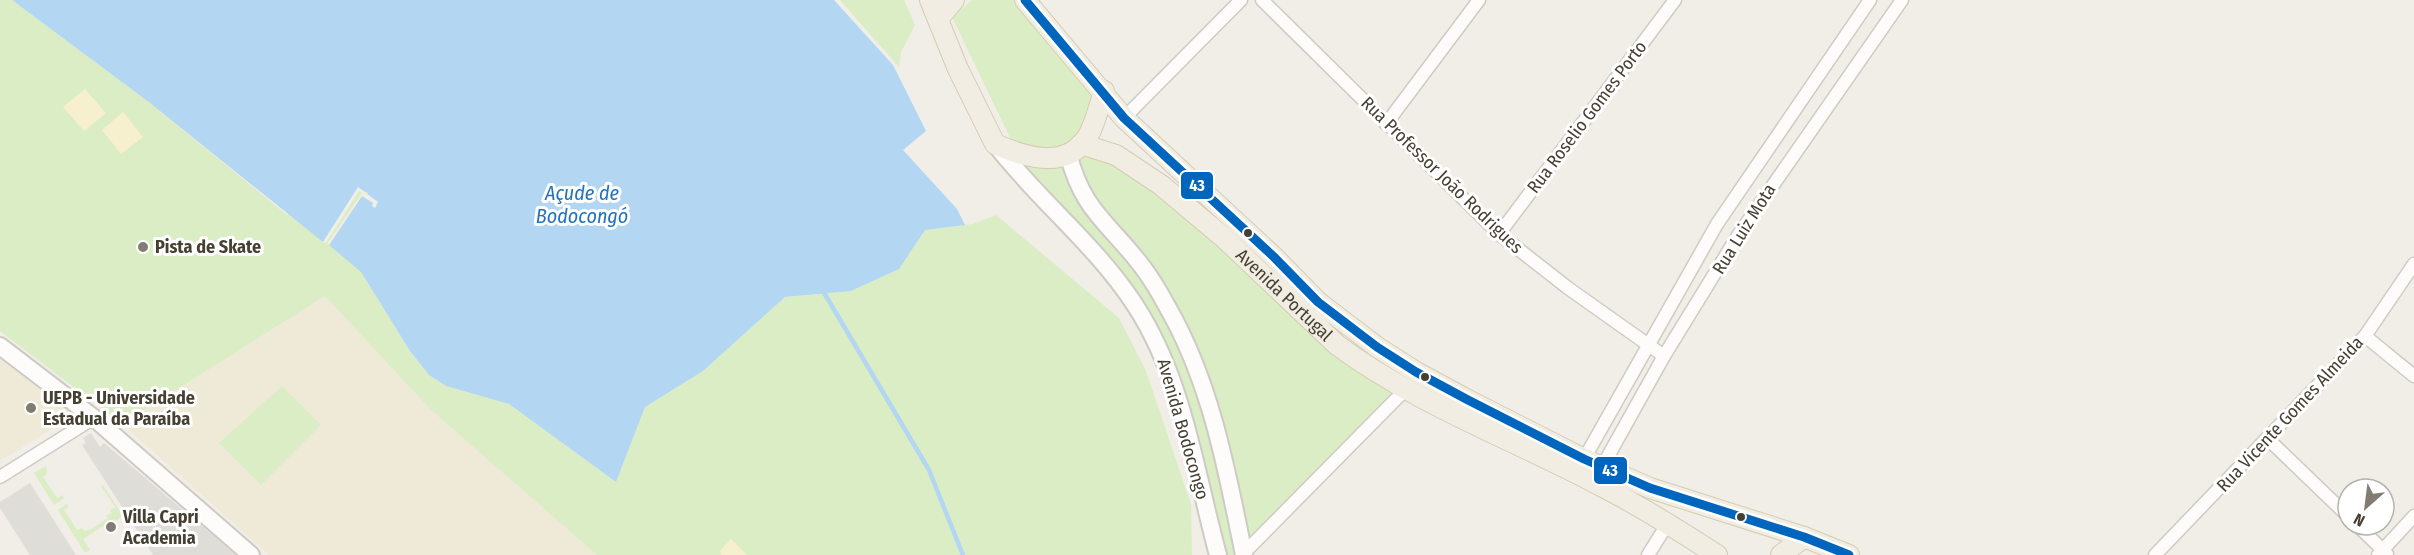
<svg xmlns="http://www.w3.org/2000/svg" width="2414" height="555" viewBox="0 0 2414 555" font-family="'Fira Sans Condensed',sans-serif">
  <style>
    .education { fill: #efead8 }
    .green { fill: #dbedc4 }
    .sand { fill: #f7f0ce }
    .parking { fill: #dfddd7 }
    .water { fill: #b3d6f2 }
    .pier { fill: #f0eee7 }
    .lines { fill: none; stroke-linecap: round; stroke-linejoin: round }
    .stream { stroke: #b3d6f2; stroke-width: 4.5 }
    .minor-casing { stroke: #cecbc5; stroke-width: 15 }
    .tertiary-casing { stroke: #cecbc5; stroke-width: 20 }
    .primary-casing { stroke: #d4ccb3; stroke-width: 22 }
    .minor { stroke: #fdfcfb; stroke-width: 12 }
    .tertiary { stroke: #fdfcfb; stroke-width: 16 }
    .primary { stroke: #f1ede2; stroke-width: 20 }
    .bus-1-casing { stroke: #fff; stroke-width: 14 }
    .bus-1 { stroke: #0065bd; stroke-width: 9 }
    .bus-dot { fill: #464033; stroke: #fff; stroke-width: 2 }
    .poi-dot { fill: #827d72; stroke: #fff; stroke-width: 2 }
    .labels { text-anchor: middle; stroke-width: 6; stroke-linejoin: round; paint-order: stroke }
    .street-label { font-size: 18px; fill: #464033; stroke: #fff }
    .poi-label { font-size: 18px; font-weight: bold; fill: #464033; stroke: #fff; text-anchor: start }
    .water-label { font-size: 20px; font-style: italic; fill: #2272bc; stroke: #fff }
    .line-badge { stroke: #fff; stroke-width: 2 }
    .badge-label { font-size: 16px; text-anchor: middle; font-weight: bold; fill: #fff }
  </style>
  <rect width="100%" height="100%" fill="#f0eee7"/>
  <g class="education">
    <polygon points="325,296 430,409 597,555 269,555 122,424"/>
    <polygon points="0,359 73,416 0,461"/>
  </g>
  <g class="green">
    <polygon points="0,0 12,0 150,103 287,215 358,187 369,193 361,272 410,351 429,375 446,386 509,404 616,482 645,407 703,371 785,297 851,291 899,269 925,230 973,224 996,215 1119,318 1146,371 1191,504 1192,555 597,555 430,409 325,296 122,424 0,331"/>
    <polygon points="840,0 904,0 915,25 901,52 899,67"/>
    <path d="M972 0H1014L1094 95C1086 126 1083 134 1055 152L1012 142 952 17Z"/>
    <polygon points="1097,152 1133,172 1398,391 1248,544 1191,345 1089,200 1073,157"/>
    <polygon points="1064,164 1075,196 1138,269 1179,340 1210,426 1240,555 1224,555 1164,346 1023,166"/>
    <polygon points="282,386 321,425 261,485 219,443"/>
    <polygon points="46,466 47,474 43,477 57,498 62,495 64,498 54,505 34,473"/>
    <polygon points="103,485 123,516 116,521 114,519 83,539 90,550 85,553 58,510 67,504 69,507 64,510 77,530 82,528 84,531 90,530 108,518 106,516 112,513 110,510 115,507 101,486"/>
  </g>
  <g class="sand">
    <polygon points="85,89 106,113 84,131 63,107"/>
    <polygon points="123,112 143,137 121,154 102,130"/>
    <polygon points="731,539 747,555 722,555 719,552"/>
  </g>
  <g class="parking">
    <polygon points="91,433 100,447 104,443 236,555 153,555 82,445 86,443 83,438"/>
    <polygon points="30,483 76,555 30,555 0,508 0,502"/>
  </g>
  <polygon class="water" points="12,0 834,0 893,65 926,131 903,150 957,209 965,225 925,230 899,269 851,291 785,297 703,371 645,407 616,482 509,404 446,386 429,375 410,351 361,272 329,245 362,196 374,203 378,202 367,195 368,193 358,188 323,242 150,103"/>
  <polygon class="pier" points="358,187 378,202 375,208 372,206 373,203 362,196 329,245 327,244 362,193 359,191 326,243 323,242"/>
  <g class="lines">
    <polyline class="stream" points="823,291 929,470 963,555"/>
    <defs>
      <g id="minor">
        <polyline points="1262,0 1499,234 1568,288 1664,356"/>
        <polyline points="1124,118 1241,0"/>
        <polyline points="1386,124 1479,0"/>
        <polyline points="1499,234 1675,0"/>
        <polyline points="2365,336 2414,376"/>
        <polyline points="2268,439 2348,516"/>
        <polyline points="1584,459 1717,224 1870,0"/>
        <polyline points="1602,467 1664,356 1739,234 1902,0"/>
        <polyline points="0,477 94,418"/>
        <polyline points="2357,525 2387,554"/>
        <polyline points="1243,554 1407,388"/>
        <polyline points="1648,555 1668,523"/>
        <polyline points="2155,555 2365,336 2414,264"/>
        <polyline points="2378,555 2414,516"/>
      </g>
      <g id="tertiary">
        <path d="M995 144C1038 200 1096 245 1135 305 1184 380 1195 471 1218 555"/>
        <path d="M1068 153C1083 213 1110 223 1144 269 1153 281 1161 295 1168 308 1211 383 1227 471 1244 555"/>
        <polyline points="0,346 94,418 251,555"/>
      </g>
      <g id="primary">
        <path d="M930 0 958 69 995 144C1024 157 1067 171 1088 136 1096 122 1099 106 1104 91"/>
        <polyline points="1025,0 1124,118 1274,257 1318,302 1377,347 1416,372 1468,400 1584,459 1650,488 1804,537 1849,555"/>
        <polyline points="938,19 954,0"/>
        <path id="s1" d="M1081 144 1116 155 1161 185 1223 237 1337 345C1418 405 1515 440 1603 487 1642 507 1680 531 1717 555"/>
        <polyline points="1781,555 1804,537"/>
      </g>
    </defs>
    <use href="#minor" class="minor-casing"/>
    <use href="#tertiary" class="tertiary-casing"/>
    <use href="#primary" class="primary-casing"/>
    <use href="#minor" class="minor"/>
    <use href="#tertiary" class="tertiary"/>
    <use href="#primary" class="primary"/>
    <defs>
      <polyline id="bus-1" points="1025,0 1124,118 1274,257 1318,302 1377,347 1416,372 1468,400 1584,459 1650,488 1804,537 1849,555"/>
    </defs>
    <use href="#bus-1" class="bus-1-casing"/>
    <use href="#bus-1" class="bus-1"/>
  </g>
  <g class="bus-dot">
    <circle cx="1248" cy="233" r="5"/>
    <circle cx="1425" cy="377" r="5"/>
    <circle cx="1741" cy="517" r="5"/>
  </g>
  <g class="poi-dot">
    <circle cx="143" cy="247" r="6"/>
    <circle cx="31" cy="408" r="6"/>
    <circle cx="111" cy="527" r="6"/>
  </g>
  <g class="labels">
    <g class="street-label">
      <text transform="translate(1587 117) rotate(-53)" y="6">Rua Roselio Gomes Porto</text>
      <text transform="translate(1442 175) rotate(44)" y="6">Rua Professor João Rodrigues</text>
      <text transform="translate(1744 229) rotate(-58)" y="6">Rua Luiz Mota</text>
      <text dy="6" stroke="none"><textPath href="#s1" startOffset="256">Avenida Portugal</textPath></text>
      <text transform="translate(2290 414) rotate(-47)" y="6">Rua Vicente Gomes Almeida</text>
      <text transform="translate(1183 429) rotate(74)" y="6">Avenida Bodocongo</text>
    </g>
    <g class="poi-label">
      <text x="155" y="253">Pista de Skate</text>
      <text x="43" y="404">UEPB - Universidade<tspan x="43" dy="21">Estadual da Paraíba</tspan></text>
      <text x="123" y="523">Villa Capri<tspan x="123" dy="21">Academia</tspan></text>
    </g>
    <g class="water-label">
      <text x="582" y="200">Açude de<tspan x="582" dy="23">Bodocongó</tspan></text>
    </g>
  </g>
  <g class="line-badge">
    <rect x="1180" y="171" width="34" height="29" rx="6" fill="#0065bd"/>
    <rect x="1593" y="456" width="35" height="29" rx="6" fill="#0065bd"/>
  </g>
  <g class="badge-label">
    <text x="1197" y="191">43</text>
    <text x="1610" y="476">43</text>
  </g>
  <g transform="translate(2366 507) rotate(208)"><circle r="28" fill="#ffffff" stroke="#b5b3ad" stroke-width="1.5"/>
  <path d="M0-4.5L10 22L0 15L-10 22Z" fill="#827d72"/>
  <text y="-9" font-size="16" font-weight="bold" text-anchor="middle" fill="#464033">N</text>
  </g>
</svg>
